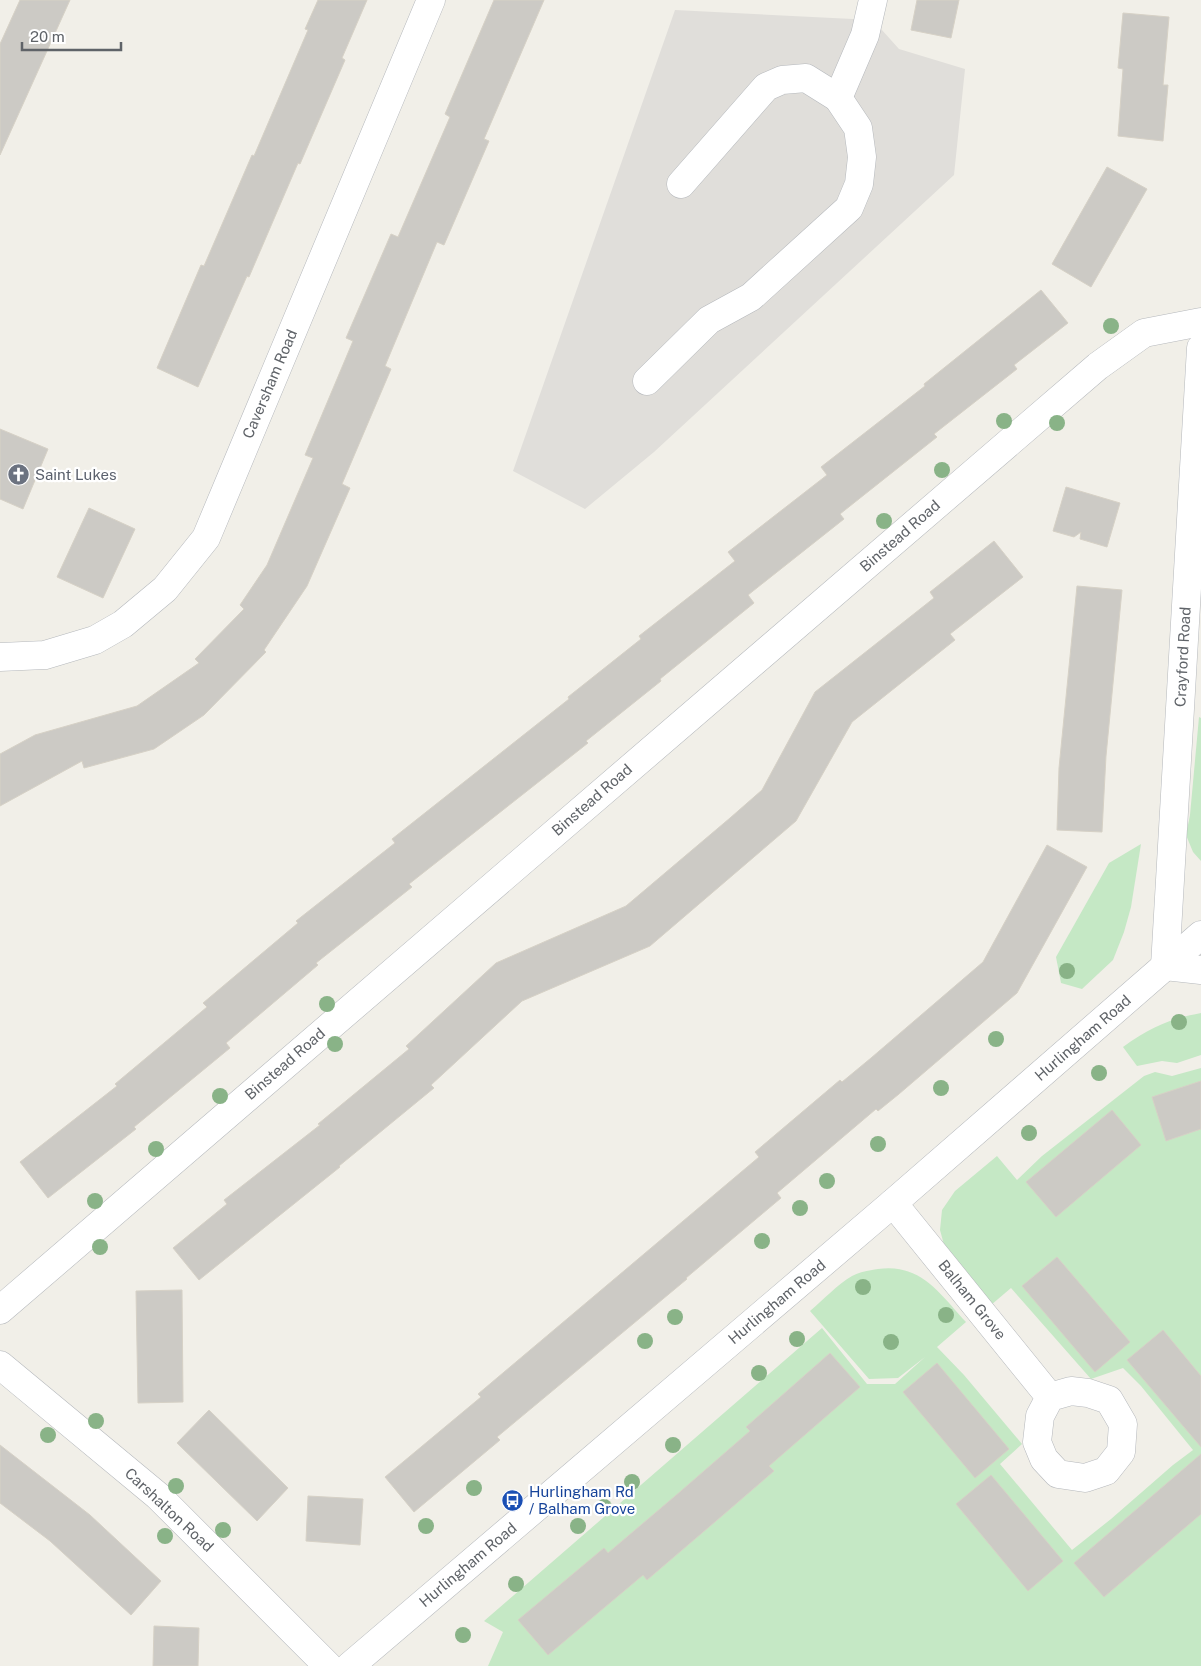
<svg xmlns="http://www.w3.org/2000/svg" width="1201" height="1666" viewBox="0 0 1201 1666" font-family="'Public Sans',sans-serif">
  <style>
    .industrial { fill: #e0deda }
    .green { fill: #c5e8c5 }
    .building { fill: #cccac5; stroke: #d6d1c6 }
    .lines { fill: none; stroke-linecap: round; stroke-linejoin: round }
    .minor-casing { stroke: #b5b8bc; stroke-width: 29 }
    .minor { stroke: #fff; stroke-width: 28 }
    .tree { fill: #89b387 }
    .labels { text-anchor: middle; stroke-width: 4.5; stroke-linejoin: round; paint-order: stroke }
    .street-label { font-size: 15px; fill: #5f6368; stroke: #fff }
    .worship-label { font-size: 15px; fill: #5b616d; stroke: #fff; text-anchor: start }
    .transit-label { font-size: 15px; fill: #164399; stroke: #fff; text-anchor: start }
  </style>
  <rect width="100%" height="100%" fill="#f1efe8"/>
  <polygon class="industrial" points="675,10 873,20 899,49 965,69 954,175 654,452 585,509 513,471"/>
  <g class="green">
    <polygon points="1199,717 1201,718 1201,861 1193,852 1186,835 1190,815"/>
    <polygon points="1141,844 1131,907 1124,932 1113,960 1082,989 1061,983 1056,957 1109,863"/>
    <path d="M1201 1013V1055L1177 1063 1162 1061 1137 1066 1123 1047C1149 1028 1169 1019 1201 1013Z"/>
    <path d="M1201 1068V1666H488L503 1632 484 1621 822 1328 867 1384H895L925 1357 898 1378 869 1379 810 1311C824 1299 837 1285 852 1276 859 1272 871 1270 878 1269 921 1263 940 1294 966 1322L937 1347 964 1375 1022 1444 1000 1464 1072 1550 1111 1519 1173 1465 1193 1450 1141 1386 1123 1368 1091 1379 1011 1288 991 1305 946 1252 940 1230 942 1210 955 1191 997 1156 1017 1180 1042 1156 1144 1076 1155 1072 1172 1076Z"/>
  </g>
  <g class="building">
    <polygon points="20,0 70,0 0,155 0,44"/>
    <polygon points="318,0 367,0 342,58 345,60 300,164 298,163 249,277 247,276 198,387 157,368 201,265 204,266 252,155 254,156 308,30 305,29"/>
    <polygon points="494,0 544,0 484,139 489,141 444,245 437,242 385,366 391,369 342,484 350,488 307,586 264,650 266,652 204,715 154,749 84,768 82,761 0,806 0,754 35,735 137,706 199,663 195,659 244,609 240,605 267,565 313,458 305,455 353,341 346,338 391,234 398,237 450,117 445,114"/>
    <polygon points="917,0 959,0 951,38 911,30"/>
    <polygon points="1123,13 1169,17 1163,85 1168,85 1163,141 1118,136 1123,69 1118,68"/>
    <polygon points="1107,167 1147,189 1091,287 1052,264"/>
    <polygon points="1041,290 1068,323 1014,365 1017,369 934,434 937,437 840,514 844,519 748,595 754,603 660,679 661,681 586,741 588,743 409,884 412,887 316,963 318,965 226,1043 230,1048 134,1127 136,1129 48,1198 20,1162 117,1086 115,1084 207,1007 203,1003 298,923 296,921 395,843 392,839 569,699 568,697 641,639 639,636 735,561 728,552 827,475 821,467 925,386 924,384"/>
    <polygon points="0,429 48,449 23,509 0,499"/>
    <polygon points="1066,487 1120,503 1107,547 1080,539 1081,532 1074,537 1053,531"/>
    <polygon points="89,508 135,529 103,598 57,577"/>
    <polygon points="994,541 1023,577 950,634 955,640 852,722 796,821 650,946 522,1001 431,1085 434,1088 339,1166 340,1167 199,1280 173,1248 227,1204 224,1200 320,1125 318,1124 409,1049 406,1046 496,963 626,906 730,818 762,790 815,692 934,598 930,592"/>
    <polygon points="1077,586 1122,590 1106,756 1102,832 1057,830 1059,768"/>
    <polygon points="1047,845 1087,867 1017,993 899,1094 878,1111 876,1109 777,1193 781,1198 686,1278 687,1279 497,1437 500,1440 414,1512 385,1477 481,1397 478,1394 759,1157 755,1152 840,1080 842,1082 871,1058 983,962"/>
    <polygon points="1201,1081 1201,1129 1166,1141 1152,1097"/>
    <polygon points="1112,1110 1141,1145 1056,1217 1026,1182"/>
    <polygon points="1057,1257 1130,1342 1095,1372 1022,1286"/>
    <polygon points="182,1290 183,1402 138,1403 136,1291"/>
    <polygon points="1163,1330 1201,1376 1201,1447 1127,1360"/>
    <polygon points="830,1353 860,1387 769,1466 774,1471 723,1515 647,1580 643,1575 548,1655 518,1620 604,1548 608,1553 681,1491 750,1431 746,1427"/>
    <polygon points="937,1363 1009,1449 975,1478 903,1392"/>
    <polygon points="209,1410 288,1488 257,1521 177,1443"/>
    <polygon points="0,1445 90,1515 161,1581 131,1615 50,1541 0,1503"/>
    <polygon points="1201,1454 1201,1514 1104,1597 1074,1563"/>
    <polygon points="991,1475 1063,1561 1028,1591 956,1504"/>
    <polygon points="308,1496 363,1499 360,1545 306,1541"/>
    <polygon points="154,1626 199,1628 198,1666 153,1666"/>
  </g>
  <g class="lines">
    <defs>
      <g id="minor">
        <polyline points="838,98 865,35 873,0"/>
        <polyline points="1201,348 1165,966 1201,970"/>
        <polyline points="647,381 709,320 751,297 849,208 859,184 862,157 858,128 838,98 806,78 782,80 766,87 681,184"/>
        <polyline points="0,657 45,655 95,640 123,624 165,589 206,538 431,0"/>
        <polyline points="893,1203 1050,1397 1040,1416 1037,1442 1044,1459 1058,1474 1085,1478 1106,1471 1121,1452 1123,1424 1109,1400 1088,1393 1071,1391 1050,1397"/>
        <polyline points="0,1310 1098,366 1144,333 1201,322"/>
        <polyline points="0,1365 158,1496 328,1666"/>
        <polyline points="350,1666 893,1203 1201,935"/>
      </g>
    </defs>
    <use href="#minor" class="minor-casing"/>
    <use href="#minor" class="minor"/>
  </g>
  <g class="tree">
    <circle cx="1111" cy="326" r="8"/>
    <circle cx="1004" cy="421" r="8"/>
    <circle cx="1057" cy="423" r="8"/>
    <circle cx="942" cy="470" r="8"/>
    <circle cx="884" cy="521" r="8"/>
    <circle cx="1067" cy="971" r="8"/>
    <circle cx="327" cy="1004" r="8"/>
    <circle cx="1179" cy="1022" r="8"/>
    <circle cx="996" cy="1039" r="8"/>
    <circle cx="335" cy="1044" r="8"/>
    <circle cx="1099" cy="1073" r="8"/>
    <circle cx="941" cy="1088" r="8"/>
    <circle cx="220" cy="1096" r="8"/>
    <circle cx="1029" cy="1133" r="8"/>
    <circle cx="878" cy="1144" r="8"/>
    <circle cx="156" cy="1149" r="8"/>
    <circle cx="827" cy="1181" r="8"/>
    <circle cx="95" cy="1201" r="8"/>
    <circle cx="800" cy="1208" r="8"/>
    <circle cx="762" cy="1241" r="8"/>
    <circle cx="100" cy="1247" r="8"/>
    <circle cx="863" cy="1287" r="8"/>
    <circle cx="946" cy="1315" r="8"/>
    <circle cx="675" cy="1317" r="8"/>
    <circle cx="797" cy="1339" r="8"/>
    <circle cx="645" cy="1341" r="8"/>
    <circle cx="891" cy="1342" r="8"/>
    <circle cx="759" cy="1373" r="8"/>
    <circle cx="96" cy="1421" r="8"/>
    <circle cx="48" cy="1435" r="8"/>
    <circle cx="673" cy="1445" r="8"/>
    <circle cx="632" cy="1482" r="8"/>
    <circle cx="176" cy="1486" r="8"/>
    <circle cx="474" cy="1488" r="8"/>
    <circle cx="604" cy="1507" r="8"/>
    <circle cx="426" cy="1526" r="8"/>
    <circle cx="578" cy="1526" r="8"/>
    <circle cx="223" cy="1530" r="8"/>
    <circle cx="165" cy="1536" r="8"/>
    <circle cx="516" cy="1584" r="8"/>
    <circle cx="463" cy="1635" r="8"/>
  </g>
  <defs>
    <symbol id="church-disc" viewBox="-11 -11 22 22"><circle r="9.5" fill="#6b7280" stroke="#fff"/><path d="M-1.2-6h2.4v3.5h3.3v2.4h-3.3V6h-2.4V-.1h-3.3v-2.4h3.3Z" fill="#fff"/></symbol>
    <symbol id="bus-disc" viewBox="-11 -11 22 22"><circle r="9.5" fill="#1a4fb4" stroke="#fff"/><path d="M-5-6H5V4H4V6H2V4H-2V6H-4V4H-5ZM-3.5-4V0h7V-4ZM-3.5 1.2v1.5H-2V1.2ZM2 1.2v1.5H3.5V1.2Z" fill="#fff"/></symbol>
  </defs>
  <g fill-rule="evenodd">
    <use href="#church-disc" x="6" y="462" width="25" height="25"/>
    <use href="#bus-disc" x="500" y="1488" width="25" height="25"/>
  </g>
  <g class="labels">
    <g class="street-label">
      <text transform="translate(270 384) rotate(-67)" y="5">Caversham Road</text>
      <text transform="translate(900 536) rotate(-41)" y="5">Binstead Road</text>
      <text transform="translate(1183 657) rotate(-87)" y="5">Crayford Road</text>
      <text transform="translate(592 800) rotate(-41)" y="5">Binstead Road</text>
      <text transform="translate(1083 1038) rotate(-41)" y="5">Hurlingham Road</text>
      <text transform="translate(285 1064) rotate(-41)" y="5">Binstead Road</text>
      <text transform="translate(972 1300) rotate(51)" y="5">Balham Grove</text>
      <text transform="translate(777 1302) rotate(-40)" y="5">Hurlingham Road</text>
      <text transform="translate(169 1510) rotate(43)" y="5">Carshalton Road</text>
      <text transform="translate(468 1565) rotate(-40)" y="5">Hurlingham Road</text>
    </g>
    <g class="worship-label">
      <text x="35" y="480">Saint Lukes</text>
    </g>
    <g class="transit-label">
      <text x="529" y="1497">Hurlingham Rd<tspan x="529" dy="17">/ Balham Grove</tspan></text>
    </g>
  </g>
  <path d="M22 42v8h99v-8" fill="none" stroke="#5f6368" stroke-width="2.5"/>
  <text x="30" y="42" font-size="15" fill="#5f6368" stroke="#ffffff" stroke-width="4" paint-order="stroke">20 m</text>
</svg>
